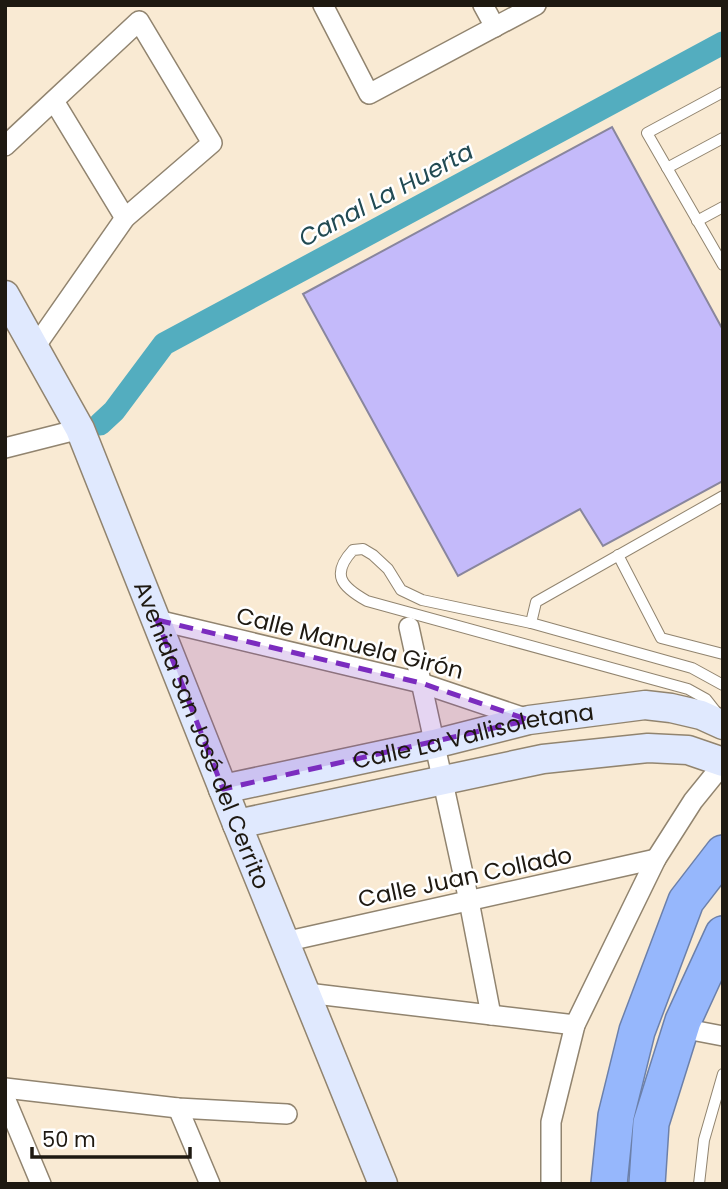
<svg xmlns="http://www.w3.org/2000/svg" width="728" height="1189" viewBox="0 0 728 1189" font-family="Poppins,sans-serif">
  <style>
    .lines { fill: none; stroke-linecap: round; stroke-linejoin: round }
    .canal { stroke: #53adbf; stroke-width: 23 }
    .building { fill: #c4bafa; stroke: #89869d; stroke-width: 2 }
    .lane-casing { stroke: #91846f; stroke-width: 12 }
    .street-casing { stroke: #91846f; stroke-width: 22 }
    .secondary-casing { stroke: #91846f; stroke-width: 31 }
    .highway-casing { stroke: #6c80aa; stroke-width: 38 }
    .lane { stroke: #fff; stroke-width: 10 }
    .street { stroke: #fff; stroke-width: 19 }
    .secondary { stroke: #e0e9fe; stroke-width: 28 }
    .highway { stroke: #96b7fc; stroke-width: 35 }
    .marked { fill: #7b2cbf; fill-opacity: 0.2; stroke: #7b2cbf; stroke-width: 5; stroke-dasharray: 14 9; stroke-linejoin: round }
    .labels { text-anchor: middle; stroke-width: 5; stroke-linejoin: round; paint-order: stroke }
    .street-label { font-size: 23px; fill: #1e1911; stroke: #fff }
    .water-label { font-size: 24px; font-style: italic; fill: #214a53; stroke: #fff }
  </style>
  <rect width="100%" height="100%" fill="#f9ead3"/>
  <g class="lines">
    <polyline class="canal" points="100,424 114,411 164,344 723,43"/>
  </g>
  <polygon class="building" points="612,127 723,330 723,481 603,546 580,509 458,576 303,294"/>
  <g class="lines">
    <defs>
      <g id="lane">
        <polyline points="723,92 647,133 723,265"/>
        <polyline points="667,168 723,138"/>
        <polyline points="697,221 723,207"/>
        <polyline points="618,555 661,638 723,654"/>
        <polyline points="531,623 536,602 723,496"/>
        <path d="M717 713 706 699 688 689 367 601C342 587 330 575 353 550L363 549 373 555 388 569 401 590 422 600 531 623 692 668 723 685"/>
        <polyline points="699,1184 704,1140 723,1074"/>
      </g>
      <g id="street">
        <polyline points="323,5 369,94 536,5"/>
        <polyline points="483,5 495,27"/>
        <polyline points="54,101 125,218"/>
        <polyline points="5,146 139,21 212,143 125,218 35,347"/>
        <polyline points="5,448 80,429"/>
        <polyline points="157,620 421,683 528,719"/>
        <polyline points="409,627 469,901 491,1015"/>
        <polyline points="284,942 656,859"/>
        <polyline points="307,993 575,1025"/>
        <polyline points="681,1028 723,1036"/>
        <polyline points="5,1088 178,1108 287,1114"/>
        <polyline points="5,1098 41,1184"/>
        <polyline points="178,1108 210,1184"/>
        <polyline points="551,1184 551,1122 575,1025 656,859 693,801 723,764"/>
      </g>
      <g id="secondary">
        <path id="s1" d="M5 295 80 429 237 824 383 1184"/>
        <path id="s2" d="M223 789 434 744 529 720 645 705 671 708 701 715 723 725"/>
        <polyline points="237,824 543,759 648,748 688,750 723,762"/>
      </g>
      <g id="highway">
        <polyline points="609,1184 616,1116 637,1031 686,901 723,853"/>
        <polyline points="647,1184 651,1123 683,1021 723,934"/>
      </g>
    </defs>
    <use href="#lane" class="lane-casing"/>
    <use href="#street" class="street-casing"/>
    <use href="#secondary" class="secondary-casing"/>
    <use href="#highway" class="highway-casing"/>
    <use href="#lane" class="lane"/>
    <use href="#street" class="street"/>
    <use href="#secondary" class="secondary"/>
    <use href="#highway" class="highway"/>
  </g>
  <path class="marked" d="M157 620 421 683 529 720 223 789Z"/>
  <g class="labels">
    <g class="street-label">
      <text transform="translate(350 643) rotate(14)" y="8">Calle Manuela Girón</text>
      <text dy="8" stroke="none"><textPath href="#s1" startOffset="483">Avenida San José del Cerrito</textPath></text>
      <text dy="8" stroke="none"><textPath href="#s2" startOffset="256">Calle La Vallisoletana</textPath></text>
      <text transform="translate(465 877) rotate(-12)" y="8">Calle Juan Collado</text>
    </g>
    <g class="water-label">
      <text transform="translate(386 195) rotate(-28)" y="8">Canal La Huerta</text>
    </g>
  </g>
  <rect width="728" height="1189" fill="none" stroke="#1e1911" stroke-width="14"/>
  <path d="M32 1147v10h158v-10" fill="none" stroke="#1e1911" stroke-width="3.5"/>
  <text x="42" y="1147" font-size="21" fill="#1e1911" stroke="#ffffff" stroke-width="5" paint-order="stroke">50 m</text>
</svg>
